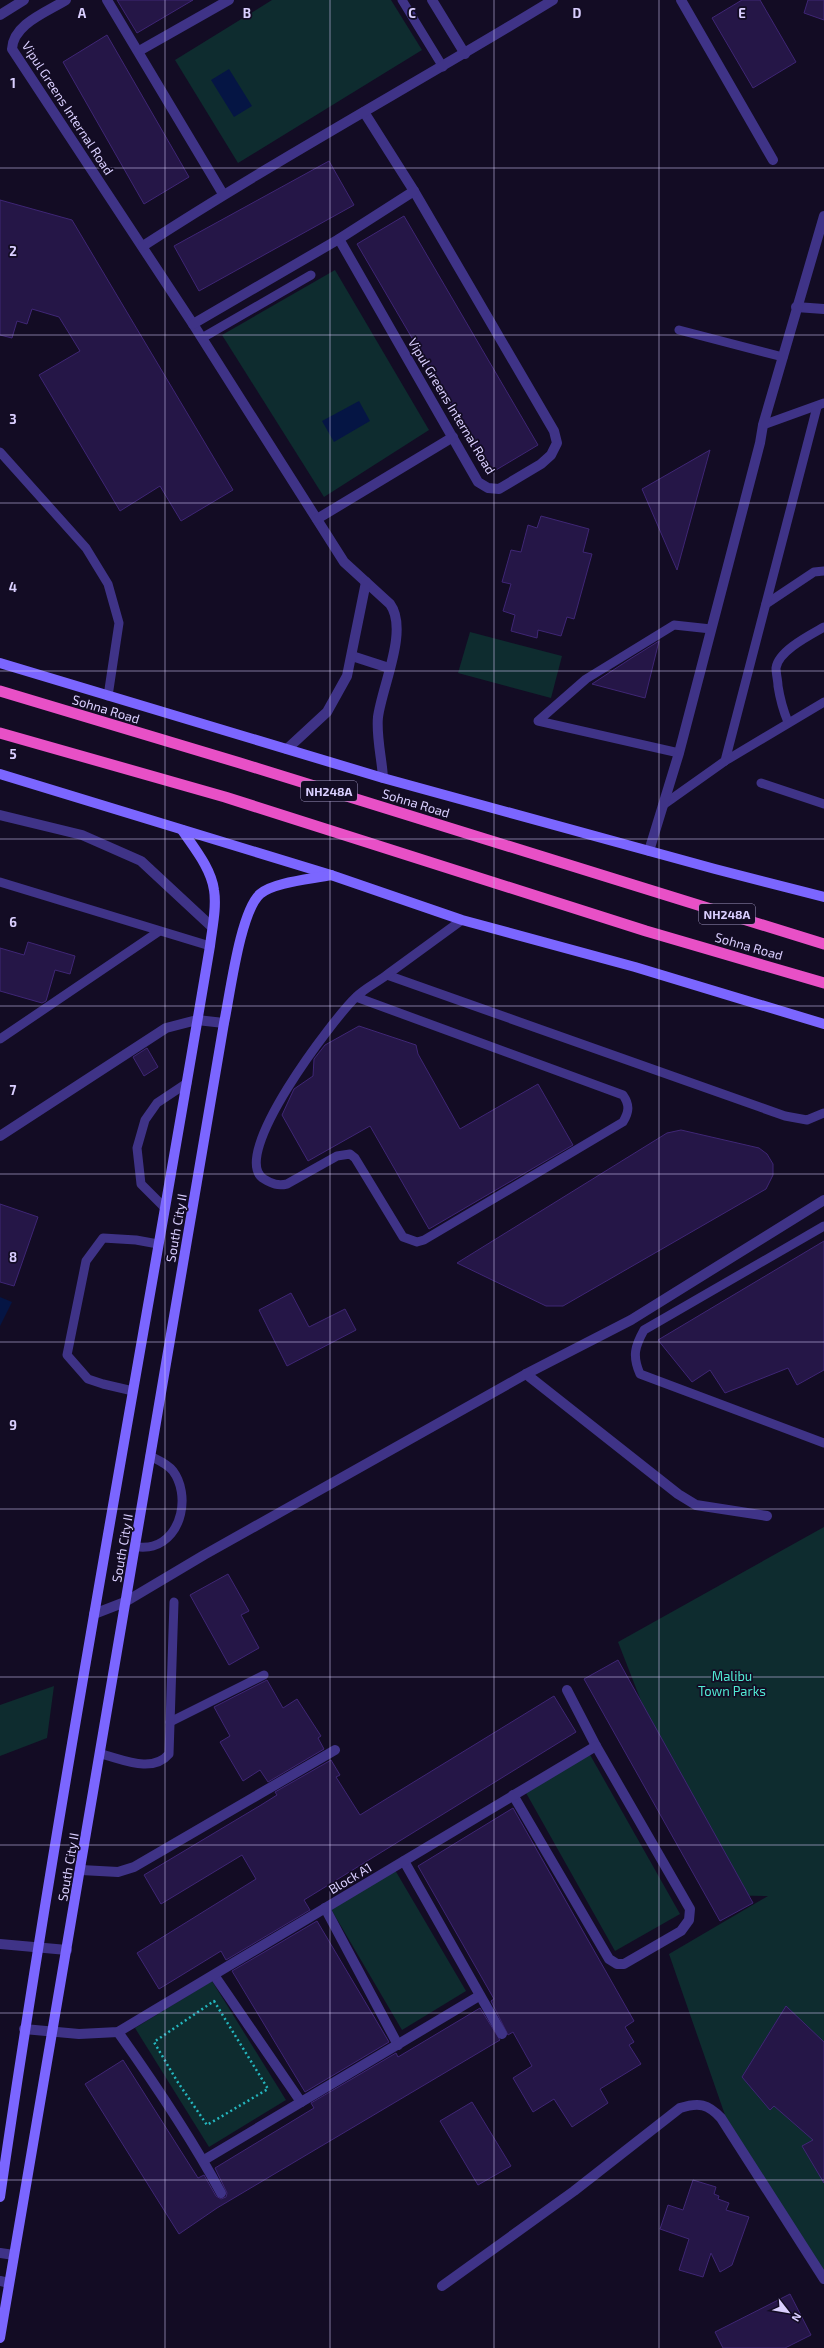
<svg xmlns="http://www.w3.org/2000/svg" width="824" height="2348" font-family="'Exo 2',sans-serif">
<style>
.green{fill:#0e2c2f}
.water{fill:#051544}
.building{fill:#251647;stroke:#3f2675}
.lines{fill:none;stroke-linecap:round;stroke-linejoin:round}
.path{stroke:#24b7bf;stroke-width:2.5;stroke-dasharray:2 3;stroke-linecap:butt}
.service{stroke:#3f3387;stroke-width:9}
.minor{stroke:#3f3387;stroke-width:10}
.tertiary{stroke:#3f3387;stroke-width:10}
.secondary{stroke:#7b66ff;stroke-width:10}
.trunk{stroke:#e850c6;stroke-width:11}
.grid{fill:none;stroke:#dacfff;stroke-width:1;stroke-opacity:0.55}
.labels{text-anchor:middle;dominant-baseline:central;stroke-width:3.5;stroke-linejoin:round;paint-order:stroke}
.shield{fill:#130c24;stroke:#9e94bd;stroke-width:1}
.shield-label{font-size:12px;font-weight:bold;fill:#dacfff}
.street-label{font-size:13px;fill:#dacfff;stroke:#130c24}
.park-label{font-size:13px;fill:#51ead4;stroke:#130c24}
.grid-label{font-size:13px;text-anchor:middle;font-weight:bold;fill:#dacfff;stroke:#130c24;stroke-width:3.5;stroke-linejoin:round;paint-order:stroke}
</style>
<rect width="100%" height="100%" fill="#130c24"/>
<g class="green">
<polygon points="272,0 391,0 422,50 238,163 175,60"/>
<polygon points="335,270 429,430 324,497 222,335"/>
<polygon points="470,632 562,656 551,698 458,673"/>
<polygon points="824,1527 824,2280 726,2118 669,1954 768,1896 717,1895 618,1642"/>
<polygon points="54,1686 47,1738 0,1756 0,1705"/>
<polygon points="589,1753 680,1914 615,1951 525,1791"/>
<polygon points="395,1870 466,1991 402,2030 331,1909"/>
<polygon points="212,1981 286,2100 209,2147 135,2028"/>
</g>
<g class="water">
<polygon points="229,69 252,106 234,117 211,80"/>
<polygon points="359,401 370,421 334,442 322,421"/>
<polygon points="0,1297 12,1302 0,1326"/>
</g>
<g class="building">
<polygon points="117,0 193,0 137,33"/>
<polygon points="742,0 760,0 796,62 753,88 712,18"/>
<polygon points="808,0 824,0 824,20 804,13"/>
<polygon points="107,35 189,177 144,204 63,62"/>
<polygon points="329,161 354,205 199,291 174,246"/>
<polygon points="0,200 72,220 233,490 181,521 160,486 120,511 39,375 80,351 59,317 32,309 27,324 17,321 12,338 0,335"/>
<polygon points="404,216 538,445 491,473 357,244"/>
<polygon points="710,450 677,570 642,489"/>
<polygon points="541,516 589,529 583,552 592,554 574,619 567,617 561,636 538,630 537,638 511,631 515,615 503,611 511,584 502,582 511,550 521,552 528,525 537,528"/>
<polygon points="659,641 645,698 592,684 630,659"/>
<polygon points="28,942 75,956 70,974 55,970 46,1001 42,1003 0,991 0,948 24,955"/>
<polygon points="359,1026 416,1045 418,1054 460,1129 538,1084 573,1145 429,1229 370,1126 308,1161 282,1115 294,1089 313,1076 314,1059 325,1045"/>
<polygon points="147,1048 158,1067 144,1076 133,1057"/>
<polygon points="681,1130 759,1148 767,1154 773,1164 773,1175 766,1189 563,1306 546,1306 457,1263 667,1133"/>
<polygon points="0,1204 38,1217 14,1286 0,1282"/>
<polygon points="824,1241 824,1370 797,1385 788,1368 725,1393 710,1370 692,1382 658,1340"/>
<polygon points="291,1293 309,1327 345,1309 356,1330 287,1366 259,1310"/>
<polygon points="228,1574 249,1611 241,1615 259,1648 229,1665 190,1595"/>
<polygon points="618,1660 753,1903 720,1921 584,1679"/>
<polygon points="267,1680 283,1708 297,1699 321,1736 318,1738 324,1749 268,1782 260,1770 243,1781 220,1742 230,1736 214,1707"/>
<polygon points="554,1696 576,1732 304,1900 310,1910 226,1960 221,1951 159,1989 137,1953 256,1879 242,1855 161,1904 144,1875 261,1805 277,1795 275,1792 331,1760 340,1775 336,1777 360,1815"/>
<polygon points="513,1808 634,2021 625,2027 634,2042 629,2045 641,2064 600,2089 608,2103 572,2127 554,2099 533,2112 513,2078 532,2066 513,2032 508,2035 491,2001 494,1999 418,1866"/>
<polygon points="317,1921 389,2042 305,2092 232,1971"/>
<polygon points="786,2006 824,2042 824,2183 802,2146 813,2140 774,2106 770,2110 742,2077"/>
<polygon points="480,2008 500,2040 217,2208 179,2234 85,2084 123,2060 198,2178 204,2175 216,2196 221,2199 226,2197 227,2193 215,2168 314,2108 311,2103 396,2053 398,2057"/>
<polygon points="472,2102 511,2166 478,2185 440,2121"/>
<polygon points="693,2180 716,2187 714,2194 719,2196 718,2199 729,2203 726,2210 749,2217 732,2265 720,2272 711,2253 703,2277 679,2270 689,2239 660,2229 668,2205 683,2210"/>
<polygon points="790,2294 811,2335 785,2348 723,2348 715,2332"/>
</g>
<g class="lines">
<polygon class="path" points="214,2001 268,2089 207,2125 177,2081 154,2042"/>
<g class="service">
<polyline points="402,0 443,67"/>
<polyline points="679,330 783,357"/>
<polyline points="202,338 311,275"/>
<polyline points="763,425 824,403"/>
<polyline points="0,452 86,548 108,584 119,623 108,696"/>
<polyline points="766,604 814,572 824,571"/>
<path d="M788,722C783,710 780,699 778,686C778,681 776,674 776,668C778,651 810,635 824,627"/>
<polyline points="679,753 538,721 586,679 674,625 711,629"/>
<polyline points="725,761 817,407"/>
<polyline points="761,783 824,804"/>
<polyline points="663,805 725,761 824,702"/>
<polyline points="0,882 210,946"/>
<polyline points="387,975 785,1116 807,1120 824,1113"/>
<path d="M356,997L623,1095C630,1105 629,1112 623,1122L424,1240L417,1242L403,1237L355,1158L350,1154L337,1156L287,1184C278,1186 272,1184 264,1179C227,1157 334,1018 356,997C365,988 378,982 388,974C413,956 437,938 462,920"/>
<polyline points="0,1039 158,932"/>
<polyline points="165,1208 141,1184 137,1148 145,1120 157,1103 187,1083"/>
<path d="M824,1226L644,1330C635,1346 632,1356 640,1374L824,1443"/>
<polyline points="133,1391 103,1384 88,1379 67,1355 86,1261 103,1238 136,1240 158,1244"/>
<path d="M135,1547C141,1547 147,1548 153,1546C183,1537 190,1494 173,1471C168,1464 158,1460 150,1456"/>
<polyline points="170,1722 264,1675"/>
<path d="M101,1754C122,1759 152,1774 169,1754L174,1602"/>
</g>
<g class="minor">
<path d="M66,0C47,12 13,24 12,49L193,324L344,562L390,604C409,630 382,686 378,717C376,736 382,759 383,778"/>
<polyline points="107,0 223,194"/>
<polyline points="432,0 465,54"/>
<polyline points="681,0 773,160"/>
<polyline points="0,15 24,0"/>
<polyline points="139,51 229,0"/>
<polyline points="339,239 478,482 488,488 499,489 541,464 551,455 557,443 554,431 414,191 364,112"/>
<path d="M143,246C277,159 417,83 553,0"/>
<polyline points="796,307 824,309"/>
<polyline points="193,324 339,239 414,191"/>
<polyline points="317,519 453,437"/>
<polyline points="352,656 389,668"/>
<polyline points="287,749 327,712 347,676 366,582"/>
<polyline points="0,815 82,835 141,861 212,927"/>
<polyline points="649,851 679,753 760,443 763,425 824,216"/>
<polyline points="0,1136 166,1028 197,1020 224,1023"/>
<polyline points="526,1374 678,1494 696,1505 767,1516"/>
<polyline points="94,1614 125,1602 204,1555 526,1374 631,1320 824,1200"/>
<polyline points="513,1795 609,1959 617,1964 624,1964 681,1931 689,1920 690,1909 596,1746 567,1690"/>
<polyline points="404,1861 502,2034"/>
<polyline points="81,1870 118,1872 134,1867 335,1750"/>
<polyline points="325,1908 398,2045"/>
<polyline points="0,1944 67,1950"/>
<polyline points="214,1975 301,2102"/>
<polyline points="24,2029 79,2034 118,2032 596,1746"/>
<path d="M118,2032C155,2084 191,2137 221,2193"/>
<polyline points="204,2160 479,1996"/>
<path d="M442,2286L574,2191L680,2108C699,2102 708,2104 721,2118L824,2279"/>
</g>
<g class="tertiary">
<polyline points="0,2253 14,2255"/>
<polyline points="0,2281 9,2283"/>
</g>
<g class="secondary">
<polyline points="0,663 383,778 715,869 824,897"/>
<polyline points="0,774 331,875 462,920 635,967 824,1024"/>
<path d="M0,2197C61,1778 140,1363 210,946C212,928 217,908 214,890C211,868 194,848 182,830"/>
<path d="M0,2338L224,1023C230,995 240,912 260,894C273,882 313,879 331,875"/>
</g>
<g class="trunk">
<polyline points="0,691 240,763 824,944"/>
<polyline points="0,733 225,797 646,931 824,983"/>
</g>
</g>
<path class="grid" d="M165,0V2348M330,0V2348M494,0V2348M659,0V2348M0,168H824M0,335H824M0,503H824M0,671H824M0,839H824M0,1006H824M0,1174H824M0,1342H824M0,1509H824M0,1677H824M0,1845H824M0,2013H824M0,2180H824"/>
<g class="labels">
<g class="shield">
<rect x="301" y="781" width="56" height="20" rx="3"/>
<rect x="699" y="904" width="56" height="20" rx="3"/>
</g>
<g class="shield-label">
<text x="329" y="791">NH248A</text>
<text x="727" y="914">NH248A</text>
</g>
<g class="street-label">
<text transform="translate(68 108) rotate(57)">Vipul Greens Internal Road</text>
<text transform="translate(452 406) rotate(59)">Vipul Greens Internal Road</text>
<text transform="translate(106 709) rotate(17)">Sohna Road</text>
<text transform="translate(416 803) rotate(17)">Sohna Road</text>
<text transform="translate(749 946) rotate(16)">Sohna Road</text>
<text transform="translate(176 1228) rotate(-80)">South City II</text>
<text transform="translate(122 1548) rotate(-80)">South City II</text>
<text transform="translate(68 1867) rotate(-80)">South City II</text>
<text transform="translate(350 1878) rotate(-31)">Block A1</text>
</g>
<g class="park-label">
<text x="732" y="1676">Malibu<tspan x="732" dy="15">Town Parks</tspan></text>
</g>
</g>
<g class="grid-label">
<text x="82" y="18">A</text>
<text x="247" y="18">B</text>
<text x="412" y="18">C</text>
<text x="577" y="18">D</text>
<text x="742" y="18">E</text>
<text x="13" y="88">1</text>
<text x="13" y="256">2</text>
<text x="13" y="424">3</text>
<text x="13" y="592">4</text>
<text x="13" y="759">5</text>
<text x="13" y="927">6</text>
<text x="13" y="1095">7</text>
<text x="13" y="1262">8</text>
<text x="13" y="1430">9</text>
</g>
<g transform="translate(788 2312) rotate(121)" stroke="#130c24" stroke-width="3" paint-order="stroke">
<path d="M0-3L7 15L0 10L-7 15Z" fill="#dacfff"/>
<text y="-6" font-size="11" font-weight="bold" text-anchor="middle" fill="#dacfff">N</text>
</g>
</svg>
